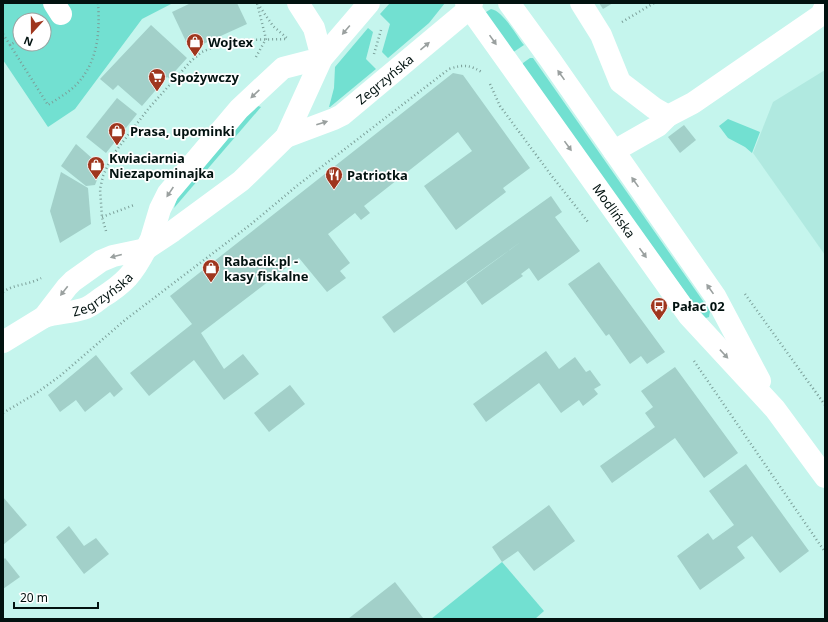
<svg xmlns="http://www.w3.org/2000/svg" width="828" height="622" font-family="'Noto Sans',sans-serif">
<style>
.built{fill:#b0e9e0}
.green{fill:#72e0d1;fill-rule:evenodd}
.building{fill:#a2d0c9}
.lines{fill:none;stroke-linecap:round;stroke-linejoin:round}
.path{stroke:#7b9f99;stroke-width:2.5;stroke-dasharray:1 3;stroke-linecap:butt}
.minor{stroke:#fff;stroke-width:22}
.major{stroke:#fff;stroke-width:22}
.oneway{fill:#9aa09f}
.labels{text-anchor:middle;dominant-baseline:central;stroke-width:3.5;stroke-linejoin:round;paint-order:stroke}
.poi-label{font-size:13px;font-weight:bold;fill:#021210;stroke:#fff;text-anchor:start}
.street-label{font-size:13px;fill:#021210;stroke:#fff}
</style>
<rect width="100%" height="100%" fill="#c5f5ed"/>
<polygon class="built" points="825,70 825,255 753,153 773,102"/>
<g class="green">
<path d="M3,3H173L142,19L75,109L48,127L3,60ZM20,20H44V44H20Z"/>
<polygon points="390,3 445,3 429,23 388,58 382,52 390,24 380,14"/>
<path d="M491,9C503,11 516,35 524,45L512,53L486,17V12Z"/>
<polygon points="368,28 373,32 366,59 376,69 330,107 329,107 334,88 335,67"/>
<polygon points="530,58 533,58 710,311 709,317 706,318 703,317 522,66 523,63"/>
<polygon points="258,106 261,107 174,208 177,198 254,107"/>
<polygon points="728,119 760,132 752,153 745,147 728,138 719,126"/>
<polygon points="502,562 544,611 535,619 431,619"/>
</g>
<g class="building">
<polygon points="191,3 237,3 247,24 190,50 172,12"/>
<polygon points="599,3 613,3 603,9"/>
<polygon points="151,25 187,58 169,78 167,77 142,106 118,85 113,90 100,79"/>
<polygon points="453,73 463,75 530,168 503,188 506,192 456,230 424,186 472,151 458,132 364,206 370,213 361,220 355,213 328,234 350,263 340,271 346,278 327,292 299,258 201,333 224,369 243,354 259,374 224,400 194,360 149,396 130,373 192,324 170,296"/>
<polygon points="117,98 137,114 106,153 86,137"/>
<polygon points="684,125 696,140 680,153 668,137"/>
<polygon points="76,144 102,167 95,185 86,186 61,166"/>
<polygon points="61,172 88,188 91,224 60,243 50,211"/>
<polygon points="551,196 562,212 555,217 580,251 538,281 529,268 521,274 523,276 482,305 466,282 522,241 394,333 382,317"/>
<polygon points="599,262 665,352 647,364 641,356 630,364 609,334 606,336 568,284"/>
<polygon points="546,351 559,369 575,357 586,372 590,370 601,385 594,389 598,394 583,406 579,400 561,413 539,383 486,422 473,404"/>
<polygon points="96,355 123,389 114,397 110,392 85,412 76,400 60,412 48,395"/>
<polygon points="675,367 738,453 704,478 675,438 612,483 600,466 655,427 645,413 653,407 641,391"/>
<polygon points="290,385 305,404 269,432 254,413"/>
<polygon points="746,464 809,551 780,573 752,536 737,547 745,558 700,590 677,556 708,533 713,540 734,525 709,491"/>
<polygon points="3,497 27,525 3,545"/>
<polygon points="549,505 575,541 534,571 518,551 502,562 492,547"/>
<polygon points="69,526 84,546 96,538 109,554 84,574 56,537"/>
<polygon points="5,558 20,577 3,589 3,560"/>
<polygon points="395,582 423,618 422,619 348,619"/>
</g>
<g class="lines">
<g class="path">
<polyline points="260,7 273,26 288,39"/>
<polyline points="622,22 654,3"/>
<polyline points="3,34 10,45 20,39"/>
<path d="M10,45L48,105C57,99 68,93 76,85C98,62 100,33 98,3"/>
<polyline points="374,54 381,30"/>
<polyline points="256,57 266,39 257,3"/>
<polyline points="490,84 500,106 551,175 588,222"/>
<polyline points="102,217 134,205"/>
<polyline points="106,231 102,217 100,189 103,176 112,156 149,108 191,61 202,52 216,46 230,41 243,40 287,39"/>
<path d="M3,292C14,284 29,285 41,278"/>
<polyline points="745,294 825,405"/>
<polyline points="694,361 825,552"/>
<path d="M3,413L35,394L60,376L125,320L250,225L298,185L449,69C464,64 471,65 483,73"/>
</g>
<g class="minor">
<polyline points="54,3 61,14"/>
<polyline points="581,3 601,35 620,82 654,108 668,116"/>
<polyline points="614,151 658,126 668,116 693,103 821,15 825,7"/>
<polyline points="146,249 151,239 160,209 168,193 239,109 283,68 322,58 314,28 298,3"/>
</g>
<g class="major">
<path id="s1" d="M466,3L689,316L775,409L825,477"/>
<polyline points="509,3 549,58 715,296 760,381"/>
<path id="s2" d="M286,137L334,119L342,115L470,8L472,3"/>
<path id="s3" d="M44,317C56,313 70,313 83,309C90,307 96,302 101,298C125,283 133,274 146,249"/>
<polyline points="3,342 44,317 67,287 73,281 101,261 113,256 146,249 173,231 241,181 286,137 322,58 369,3"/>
</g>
</g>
<defs><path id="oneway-solid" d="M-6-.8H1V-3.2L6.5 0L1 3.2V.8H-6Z"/></defs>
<g class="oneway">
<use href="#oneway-solid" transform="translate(346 30) rotate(130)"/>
<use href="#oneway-solid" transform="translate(493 40) rotate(55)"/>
<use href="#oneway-solid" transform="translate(425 46) rotate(-40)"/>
<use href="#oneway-solid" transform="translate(561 75) rotate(-125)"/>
<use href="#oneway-solid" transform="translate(255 94) rotate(137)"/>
<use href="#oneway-solid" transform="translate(322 123) rotate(-18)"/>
<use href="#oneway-solid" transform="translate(568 146) rotate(54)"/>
<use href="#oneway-solid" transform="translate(635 182) rotate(-125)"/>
<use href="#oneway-solid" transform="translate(170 192) rotate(124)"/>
<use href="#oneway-solid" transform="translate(643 253) rotate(54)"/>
<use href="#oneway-solid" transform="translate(116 256) rotate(165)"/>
<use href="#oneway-solid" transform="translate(710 289) rotate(-125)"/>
<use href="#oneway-solid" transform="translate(64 291) rotate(128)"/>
<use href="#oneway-solid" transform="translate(724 354) rotate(47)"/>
</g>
<defs>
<symbol id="shop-pin" viewBox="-11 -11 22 30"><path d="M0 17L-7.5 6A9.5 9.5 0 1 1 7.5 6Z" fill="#9f361e" stroke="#fff"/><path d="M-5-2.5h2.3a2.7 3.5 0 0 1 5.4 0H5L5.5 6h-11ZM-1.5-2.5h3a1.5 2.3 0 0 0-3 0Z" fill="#fff"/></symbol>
<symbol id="supermarket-pin" viewBox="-11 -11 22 30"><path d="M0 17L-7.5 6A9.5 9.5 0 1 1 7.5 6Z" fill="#9f361e" stroke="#fff"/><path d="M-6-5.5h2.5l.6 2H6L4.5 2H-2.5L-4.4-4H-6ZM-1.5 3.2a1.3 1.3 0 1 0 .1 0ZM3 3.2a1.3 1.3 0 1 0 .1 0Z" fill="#fff"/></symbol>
<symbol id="restaurant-pin" viewBox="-11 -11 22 30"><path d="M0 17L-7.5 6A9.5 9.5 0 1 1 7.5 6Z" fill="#9f361e" stroke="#fff"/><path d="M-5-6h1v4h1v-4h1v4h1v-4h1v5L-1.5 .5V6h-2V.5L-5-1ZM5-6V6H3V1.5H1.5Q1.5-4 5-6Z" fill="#fff"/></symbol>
<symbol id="bus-pin" viewBox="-11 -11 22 30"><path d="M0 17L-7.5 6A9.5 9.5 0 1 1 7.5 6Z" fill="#9f361e" stroke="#fff"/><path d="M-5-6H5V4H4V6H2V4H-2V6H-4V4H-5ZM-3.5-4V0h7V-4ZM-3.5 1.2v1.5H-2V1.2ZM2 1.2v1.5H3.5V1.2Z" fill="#fff"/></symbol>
</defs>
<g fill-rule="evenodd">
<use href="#shop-pin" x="185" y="32" width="20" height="27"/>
<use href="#supermarket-pin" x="147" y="67" width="20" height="27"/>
<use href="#shop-pin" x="107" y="121" width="20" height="27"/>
<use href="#shop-pin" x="86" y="155" width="20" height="27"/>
<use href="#restaurant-pin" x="324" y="165" width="20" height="27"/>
<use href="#shop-pin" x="201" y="258" width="20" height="27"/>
<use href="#bus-pin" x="649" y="296" width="20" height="27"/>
</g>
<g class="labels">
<g class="poi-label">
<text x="208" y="42">Wojtex</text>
<text x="170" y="77">Spożywczy</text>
<text x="130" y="131">Prasa, upominki</text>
<text x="109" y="158">Kwiaciarnia<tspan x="109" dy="15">Niezapominajka</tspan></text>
<text x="347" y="175">Patriotka</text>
<text x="224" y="261">Rabacik.pl -<tspan x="224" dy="15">kasy fiskalne</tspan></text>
<text x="672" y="306">Pałac 02</text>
</g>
<g class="street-label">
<text stroke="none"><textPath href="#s2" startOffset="116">Zegrzyńska</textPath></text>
<text stroke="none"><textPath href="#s1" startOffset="255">Modlińska</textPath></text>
<text stroke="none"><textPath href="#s3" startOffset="64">Zegrzyńska</textPath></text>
</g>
</g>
<rect width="828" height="622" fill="none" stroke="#021210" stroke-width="8"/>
<g transform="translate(32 32) rotate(201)"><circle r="19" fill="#ffffff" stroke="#9aa09f"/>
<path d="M0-3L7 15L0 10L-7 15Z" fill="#9f361e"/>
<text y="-6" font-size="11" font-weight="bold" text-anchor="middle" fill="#021210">N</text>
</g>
<path d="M14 602v6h84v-6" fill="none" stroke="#021210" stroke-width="2"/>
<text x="20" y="602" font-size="12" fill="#021210" stroke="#ffffff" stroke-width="3" paint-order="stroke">20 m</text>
</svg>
